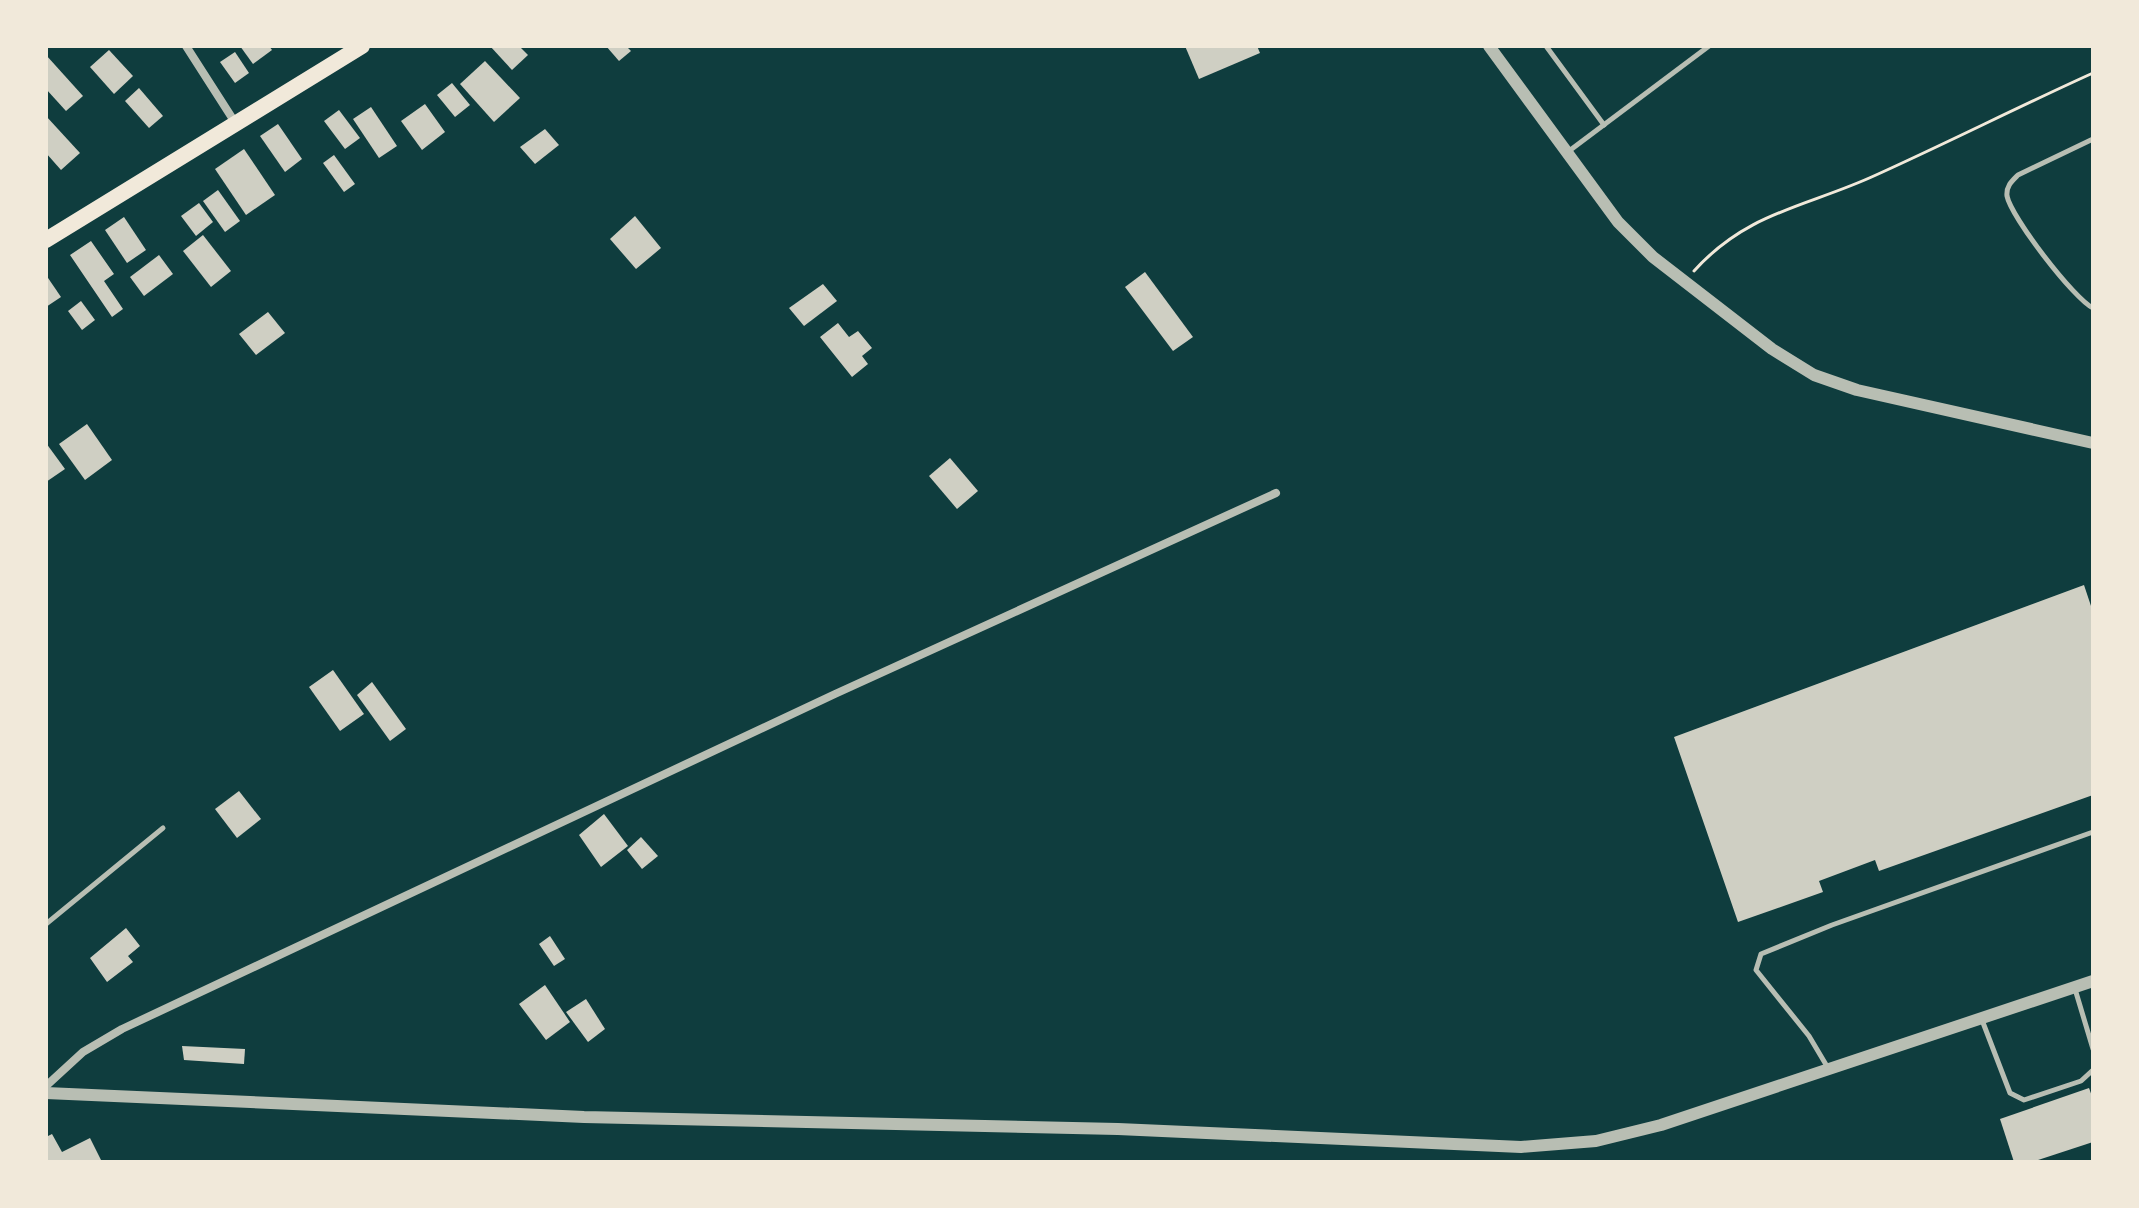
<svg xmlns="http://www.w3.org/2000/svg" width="2139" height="1208" font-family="'Source Sans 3',sans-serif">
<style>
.building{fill:#cfcfc3}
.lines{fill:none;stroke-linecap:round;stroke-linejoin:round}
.path{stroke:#f1e9da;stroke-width:3}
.service{stroke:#b8beb3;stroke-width:5}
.minor{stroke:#b8beb3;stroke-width:8}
.tertiary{stroke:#b8beb3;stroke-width:12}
.primary{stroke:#f1e9da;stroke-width:16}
</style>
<rect width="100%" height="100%" fill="#0f3d3e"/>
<g class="building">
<polygon points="240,46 269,46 272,50 253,64"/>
<polygon points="490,46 519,46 528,55 512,70"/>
<polygon points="606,46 626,46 631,51 619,61"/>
<polygon points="1185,46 1257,46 1260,53 1199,79"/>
<polygon points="109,50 133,76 114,94 90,67"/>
<polygon points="235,52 249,73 235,83 220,62"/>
<polygon points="46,55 83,96 66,111 46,89"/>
<polygon points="485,61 520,98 494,122 460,84"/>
<polygon points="452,83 470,105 455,117 437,95"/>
<polygon points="139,88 163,116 149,128 125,101"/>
<polygon points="425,104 445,132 422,150 401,121"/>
<polygon points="371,107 397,146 379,158 353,119"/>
<polygon points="339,110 360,138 345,149 324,121"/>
<polygon points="46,116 80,153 61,170 46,153"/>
<polygon points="278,124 302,159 285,172 260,136"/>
<polygon points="545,129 559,145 535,164 520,147"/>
<polygon points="244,149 275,195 246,215 215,169"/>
<polygon points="334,155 355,184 344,192 323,163"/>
<polygon points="218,190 240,221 225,232 203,201"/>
<polygon points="199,203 213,222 196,236 181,216"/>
<polygon points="635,216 661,248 636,269 610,239"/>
<polygon points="124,217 146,250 127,263 105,230"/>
<polygon points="203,235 231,271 211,287 183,251"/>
<polygon points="91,241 114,274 104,281 123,309 112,317 70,255"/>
<polygon points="159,255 173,274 144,296 130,277"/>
<polygon points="1145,272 1193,337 1173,351 1125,287"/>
<polygon points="46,275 61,297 46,307"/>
<polygon points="823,284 837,301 804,326 789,308"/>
<polygon points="81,301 95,320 82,330 68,311"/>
<polygon points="268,312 285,333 256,355 239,334"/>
<polygon points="838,323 849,337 858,331 872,348 862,356 868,364 852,377 820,337"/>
<polygon points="87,424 112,460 85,480 59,444"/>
<polygon points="46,443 65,469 46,482"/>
<polygon points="950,458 978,491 957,509 929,476"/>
<polygon points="2084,585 2093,612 2093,795 1879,871 1875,860 1819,881 1823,892 1738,922 1674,737"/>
<polygon points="333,670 364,714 340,731 309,687"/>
<polygon points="372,682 406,729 390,741 357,695"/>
<polygon points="239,791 261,819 237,838 215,809"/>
<polygon points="604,814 628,846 601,867 579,835"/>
<polygon points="641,837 658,856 642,869 627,850"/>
<polygon points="126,928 140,946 128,956 133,962 107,982 90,958"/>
<polygon points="550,936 565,959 554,966 539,944"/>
<polygon points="545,985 570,1022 546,1040 519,1004"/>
<polygon points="586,999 605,1029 588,1042 566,1012"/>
<polygon points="182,1046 245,1049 244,1064 184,1060"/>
<polygon points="2089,1088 2093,1099 2093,1142 2032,1162 2014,1162 2000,1119"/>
<polygon points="52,1134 62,1152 90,1138 102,1162 46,1162 46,1137"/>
</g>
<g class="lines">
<path class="path" d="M1694,271C1748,211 1807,207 1876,175C1949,142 2020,106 2093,73"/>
<g class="service">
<polyline points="1546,46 1604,125"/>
<path d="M2093,139L2018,175C2012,181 2006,186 2007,196C2011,217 2074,299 2093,308"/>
<polyline points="1569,151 1709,46"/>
<polyline points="46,924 163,828"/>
<polyline points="2075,989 2093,1049"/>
<polyline points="1982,1020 2010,1093 2024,1100 2081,1081 2093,1070"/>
<polyline points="1828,1068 1809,1036 1756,970 1761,954 1832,925 2093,832"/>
</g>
<g class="minor">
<polyline points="186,46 236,124"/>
<polyline points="46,1086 83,1052 122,1029 835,694 1276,493"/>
</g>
<g class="tertiary">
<polyline points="1489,46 1618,222 1653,257 1772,349 1814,375 1857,390 2093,443"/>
<polyline points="46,1093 584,1117 1118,1129 1521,1147 1596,1141 1661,1125 2093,981"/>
</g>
<polyline class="primary" points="46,240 362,46"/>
</g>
<rect width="2139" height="1208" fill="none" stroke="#f1e9da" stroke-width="96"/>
</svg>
